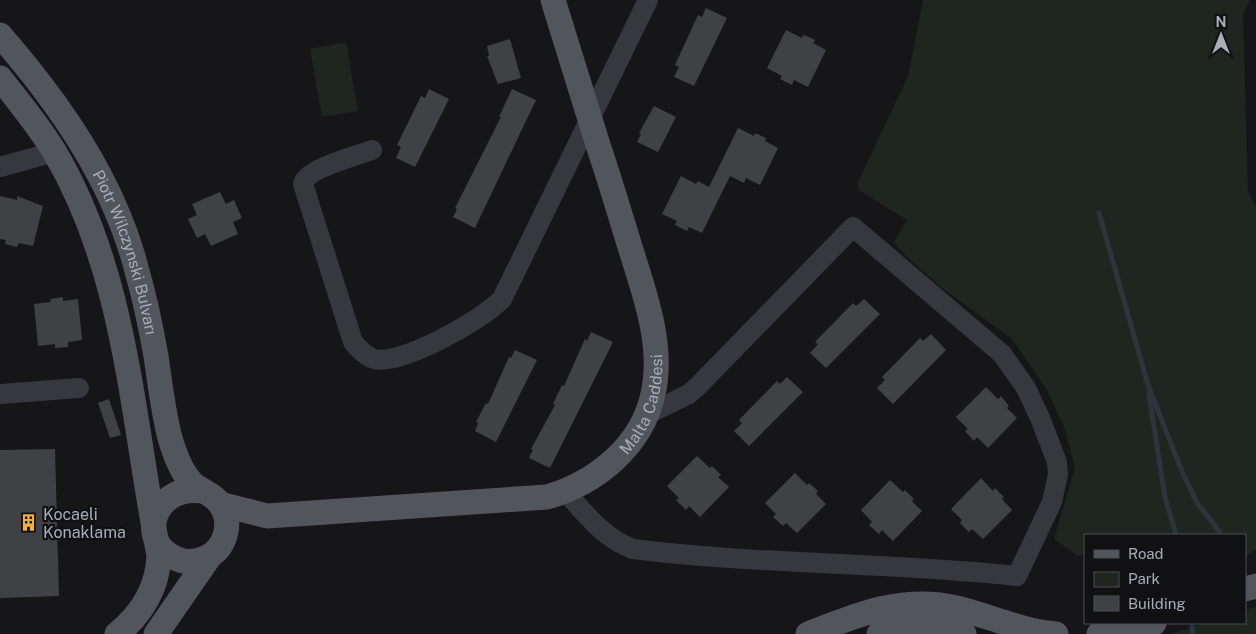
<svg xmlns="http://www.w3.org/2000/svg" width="1256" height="634" font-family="'Public Sans',sans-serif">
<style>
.green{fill:#1e261f}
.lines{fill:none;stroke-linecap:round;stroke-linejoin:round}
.stream{stroke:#2c353c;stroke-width:5}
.building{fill:#404145}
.minor{stroke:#37383d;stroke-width:20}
.major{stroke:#53555c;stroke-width:25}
.labels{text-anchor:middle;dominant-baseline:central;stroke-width:4.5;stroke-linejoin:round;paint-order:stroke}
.street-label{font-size:16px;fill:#a8adb8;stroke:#111113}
.poi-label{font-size:16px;fill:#a8adb8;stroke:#111113;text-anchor:start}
</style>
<rect width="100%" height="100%" fill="#161618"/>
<g class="green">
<polygon points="923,0 1250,0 1243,14 1248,191 1256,208 1256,549 1245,558 1245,535 1085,535 1085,554 1078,556 1054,539 1075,468 1065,430 1047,390 1012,339 942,288 905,255 894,242 907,220 859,190 858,182 908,76"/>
<polygon points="346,42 358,111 322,117 310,49"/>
<polygon points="1256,607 1256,634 1171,634 1205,623 1245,623 1245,610"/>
</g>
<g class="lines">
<g class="stream">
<polyline points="1099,213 1148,385 1181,469 1197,503 1220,532"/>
<polyline points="1149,395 1165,497 1176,535"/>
<polyline points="1192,627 1193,634"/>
</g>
</g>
<g class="building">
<polygon points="706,8 727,18 694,86 674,77 679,67 675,65 698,15 702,17"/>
<polygon points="786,30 802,38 803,35 809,37 815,40 813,43 826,50 808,87 794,80 792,85 780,79 782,76 767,68"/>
<polygon points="510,39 521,78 498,84 487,56 489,56 487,46"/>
<polygon points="429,89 449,99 415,167 396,158 401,147 397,145 421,96 425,98"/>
<polygon points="512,89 536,100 475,228 453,217 457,209 455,208 501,117 499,117"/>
<polygon points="654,106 676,117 658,152 637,142 641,134 639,133"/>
<polygon points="738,128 754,136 755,133 766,138 765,141 778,148 760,185 746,178 744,183 730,176 702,233 689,227 687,231 675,225 677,221 662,214 681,176 696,184 698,181 709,187"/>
<polygon points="220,192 226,204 234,200 242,218 233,222 238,234 211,246 205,234 197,238 188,219 197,215 192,204"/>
<polygon points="0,196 17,200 17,196 43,206 33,246 19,243 17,247 5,244 6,240 0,239"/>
<polygon points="63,297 63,301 78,299 82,340 68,342 68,347 55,348 55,344 38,346 34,304 51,302 50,299"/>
<polygon points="864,299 880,314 826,368 810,353 818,344 815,342 853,303 856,306"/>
<polygon points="591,332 613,342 550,468 529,458 533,450 531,449 555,405 553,404 562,385 564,386 585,339 587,341"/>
<polygon points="931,334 946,350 893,404 877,388 885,380 882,377 920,338 923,341"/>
<polygon points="515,350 537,360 496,442 475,431 478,423 476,422 486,403 488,404 509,357 511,358"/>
<polygon points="787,377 803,392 749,446 734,431 742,423 739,420 777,381 780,384"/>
<polygon points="986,387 998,399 1001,396 1009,406 1007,408 1017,418 988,448 977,437 974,441 965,431 968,429 956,417"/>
<polygon points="109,399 121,435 110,438 98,403"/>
<polygon points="55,449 59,596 0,598 0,450"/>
<polygon points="697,456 710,468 712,466 721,475 718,477 729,487 700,517 689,506 686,510 676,500 679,498 667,486"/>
<polygon points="795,473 807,485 809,483 818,491 816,494 826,504 797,533 786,523 783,526 773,517 776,514 765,503"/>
<polygon points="981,478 993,491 995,488 1004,497 1002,499 1012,510 983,539 972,529 969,532 960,523 962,520 951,509"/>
<polygon points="890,480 903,492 905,490 914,499 912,501 922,511 893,541 882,530 879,534 869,525 872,522 861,510"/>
</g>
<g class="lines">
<g class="minor">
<path d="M372,150C357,156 307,168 303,184L353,342C359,349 365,356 374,359C402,366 483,319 502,299L648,0"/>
<polyline points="0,167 54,152"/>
<polyline points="0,394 79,388"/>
<path d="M565,491C585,514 605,539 633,549C760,565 890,562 1017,576L1052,502L1058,474L1057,462L1040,418L1026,388L1002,354L853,227L698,386L689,394L648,414"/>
</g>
<g class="major">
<path id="s1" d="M0,35C60,104 114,181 137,271C145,299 151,328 156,356C160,383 163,411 170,438C174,452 181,471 191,482C200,491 214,494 221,505C233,524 225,550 205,558C195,562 184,563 175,558C135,540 155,484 202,491"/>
<path d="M0,78C19,102 38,125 54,151C127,274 132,419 159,555C158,587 142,614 117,634"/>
<path id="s2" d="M220,504L267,516L547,497C596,483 642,446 653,394C664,346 645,295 631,250C620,215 610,180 598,145C583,97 568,48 553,0"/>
<polyline points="1245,589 1256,586"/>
<polyline points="156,634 210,556"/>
<path d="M808,634C856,615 904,595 956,608C990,616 1021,631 1056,634"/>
<path d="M879,634C907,626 936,625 964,634"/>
<polyline points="1099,634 1126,623"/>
<polyline points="1133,634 1154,623"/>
</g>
</g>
<defs>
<symbol id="building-bare" viewBox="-9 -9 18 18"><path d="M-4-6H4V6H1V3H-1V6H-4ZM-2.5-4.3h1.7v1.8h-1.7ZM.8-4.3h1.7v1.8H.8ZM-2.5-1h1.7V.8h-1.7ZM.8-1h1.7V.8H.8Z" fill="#f2b134" stroke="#111113" stroke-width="2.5" paint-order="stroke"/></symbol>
</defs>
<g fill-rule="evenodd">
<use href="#building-bare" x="16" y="510" width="25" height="25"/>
</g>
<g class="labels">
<g class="street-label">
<text stroke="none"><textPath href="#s1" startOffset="254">Piotr Wilczynski Bulvarı</textPath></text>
<text stroke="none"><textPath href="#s2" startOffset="471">Malta Caddesi</textPath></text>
</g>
<g class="poi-label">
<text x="43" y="514">Kocaeli<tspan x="43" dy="18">Konaklama</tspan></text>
</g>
</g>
<rect x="1084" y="534" width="162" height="90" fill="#111113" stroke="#4d4f55"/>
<rect x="1094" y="550" width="25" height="8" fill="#53555c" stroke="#4d4f55"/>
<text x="1128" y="559" font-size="15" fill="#a8adb8">Road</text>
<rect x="1094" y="572" width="25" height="15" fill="#1e261f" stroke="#4d4f55"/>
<text x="1128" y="584" font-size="15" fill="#a8adb8">Park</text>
<rect x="1094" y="596" width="25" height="15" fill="#404145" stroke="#4d4f55"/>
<text x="1128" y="609" font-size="15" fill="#a8adb8">Building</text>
<g transform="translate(1221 35)" stroke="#111113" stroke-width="4" paint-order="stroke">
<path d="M0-4L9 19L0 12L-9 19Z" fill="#a8adb8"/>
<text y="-8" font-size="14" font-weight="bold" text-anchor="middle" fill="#a8adb8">N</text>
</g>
</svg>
